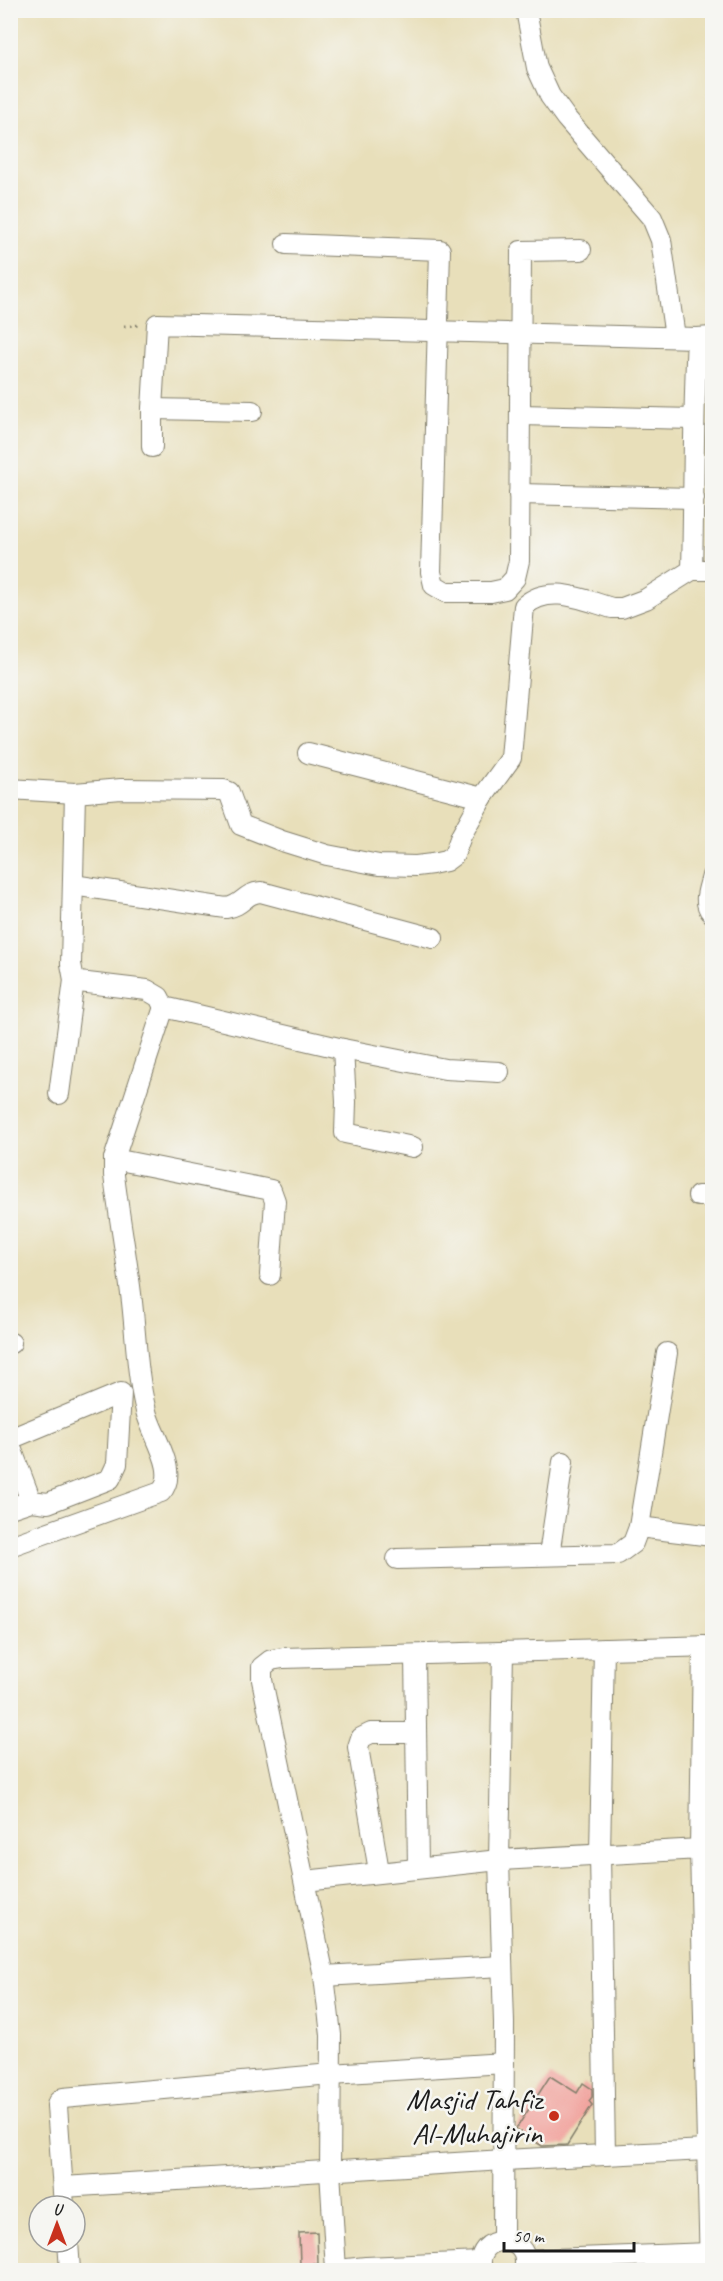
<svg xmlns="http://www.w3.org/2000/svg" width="723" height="2281" font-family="Caveat,sans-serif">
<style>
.building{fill:#f1a39d}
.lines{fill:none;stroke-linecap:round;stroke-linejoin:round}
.minor-casing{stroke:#827e6b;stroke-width:22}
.path{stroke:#827e6b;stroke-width:3;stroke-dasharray:1.5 4.5;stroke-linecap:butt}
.minor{stroke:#fff;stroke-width:20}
.poi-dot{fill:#c8321e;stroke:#f6f6f2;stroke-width:2}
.labels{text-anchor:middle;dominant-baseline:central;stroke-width:5;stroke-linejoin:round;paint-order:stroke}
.poi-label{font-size:30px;fill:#1c1c1c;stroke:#f6f6f2;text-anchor:end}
</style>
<rect width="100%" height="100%" fill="#f6f6f2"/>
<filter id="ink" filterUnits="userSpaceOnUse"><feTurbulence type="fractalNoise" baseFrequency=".0167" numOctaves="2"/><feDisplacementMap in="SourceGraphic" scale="12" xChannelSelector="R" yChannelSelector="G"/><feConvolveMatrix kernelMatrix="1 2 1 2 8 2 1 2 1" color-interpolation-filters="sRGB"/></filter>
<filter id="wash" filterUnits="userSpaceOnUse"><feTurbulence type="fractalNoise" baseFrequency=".008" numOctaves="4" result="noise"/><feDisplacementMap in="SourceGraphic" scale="24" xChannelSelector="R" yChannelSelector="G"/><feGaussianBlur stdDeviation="1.35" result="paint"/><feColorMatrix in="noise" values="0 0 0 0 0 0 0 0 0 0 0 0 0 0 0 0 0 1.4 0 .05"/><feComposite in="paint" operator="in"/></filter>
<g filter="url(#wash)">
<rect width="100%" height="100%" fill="#e8dfba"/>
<g id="blocks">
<g class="building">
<polygon points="550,2076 577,2093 583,2083 592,2089 592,2097 589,2101 592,2105 567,2145 542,2146 516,2129"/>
<polygon points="317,2232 318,2264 300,2265 299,2233"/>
</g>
</g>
</g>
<g filter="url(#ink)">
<use href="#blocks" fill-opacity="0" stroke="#827e6b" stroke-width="1.5"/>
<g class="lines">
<defs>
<g id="minor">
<polyline points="526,10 537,68 550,96 566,118 652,218 661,240 675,337"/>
<polyline points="286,244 440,250 431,572 434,585 446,592 491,592 505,589 515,578 519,561 521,251 581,250"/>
<polyline points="152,409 252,411"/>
<polyline points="520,415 693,419"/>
<polyline points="152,447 152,409 157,324 697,338 712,337"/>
<polyline points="519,494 694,498"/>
<path d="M692,570C694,493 693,415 697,338"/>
<polyline points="308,753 482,798"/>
<polyline points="10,789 75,793"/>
<path d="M712,876C709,889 702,902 712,913"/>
<path d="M73,885L226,908C243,906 244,893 261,892L433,938"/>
<polyline points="164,1007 343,1049 346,1102 345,1133 413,1147"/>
<polyline points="343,1049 445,1069 499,1072"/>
<polyline points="59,1094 74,980"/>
<polyline points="114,1159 271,1190 275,1201 270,1275"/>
<polyline points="698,1196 712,1196"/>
<polyline points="10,1343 11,1343"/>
<polyline points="10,1439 121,1393 117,1464 110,1479 48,1503 31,1501 10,1508"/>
<polyline points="10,1445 31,1501"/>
<polyline points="639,1527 667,1353"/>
<path d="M10,1546L161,1492C180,1472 151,1434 146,1411C137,1376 136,1338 132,1302C127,1259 119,1217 114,1175V1159L164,1007L159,997L147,990L79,982L74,980L71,964L75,793L121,789L224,790L229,792L241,825L282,841L327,855L379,865L416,866L432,864L446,861L454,855L461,836L482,798L511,758L524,606C550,583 583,600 612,608H622L646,599L692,570H712"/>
<polyline points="549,1555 563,1462"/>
<polyline points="397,1559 618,1554 633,1543 639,1527 712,1536"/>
<polyline points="604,1649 600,1854 605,2155"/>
<polyline points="503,1652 499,1860 504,2023 503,2240"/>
<polyline points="415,1655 418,1868"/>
<polyline points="700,1849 703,1646"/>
<polyline points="379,1871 358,1747 361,1738 371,1733 416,1733"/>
<polyline points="305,1881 499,1860 700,1849 710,2270"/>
<polyline points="324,1976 502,1966"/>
<polyline points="63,2187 504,2160 706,2150"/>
<polyline points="64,2206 57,2106 58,2102 63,2098 331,2074 504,2063"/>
<polyline points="68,2242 70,2270"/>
<polyline points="525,2260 709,2253"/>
<polyline points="336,2270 330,2171 331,2035 324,1976 262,1680 262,1667 271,1660 283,1658 712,1646"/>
<polyline points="338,2270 366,2267 480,2262"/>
<path d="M482,2270C472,2232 534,2231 524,2270"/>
</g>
</defs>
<use href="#minor" class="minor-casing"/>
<polyline class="path" points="124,326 140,325"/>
<use href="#minor" class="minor"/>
</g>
</g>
<circle class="poi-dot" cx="554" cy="2116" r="6"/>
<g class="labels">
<g class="poi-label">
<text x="542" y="2099">Masjid Tahfiz<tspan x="542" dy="34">Al-Muhajirin</tspan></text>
</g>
</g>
<rect width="723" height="2281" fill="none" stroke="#f6f6f2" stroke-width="36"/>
<g transform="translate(57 2224)"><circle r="28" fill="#f6f6f2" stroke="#9f9f9c" stroke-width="1.5"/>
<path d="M0-4.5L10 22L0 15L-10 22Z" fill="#c8321e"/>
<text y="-9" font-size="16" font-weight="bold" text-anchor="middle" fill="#1c1c1c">U</text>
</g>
<path d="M504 2242v9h130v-9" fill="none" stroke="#1c1c1c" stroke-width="3"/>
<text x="513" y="2242" font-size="18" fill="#1c1c1c" stroke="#f6f6f2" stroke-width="4.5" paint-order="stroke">50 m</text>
</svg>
